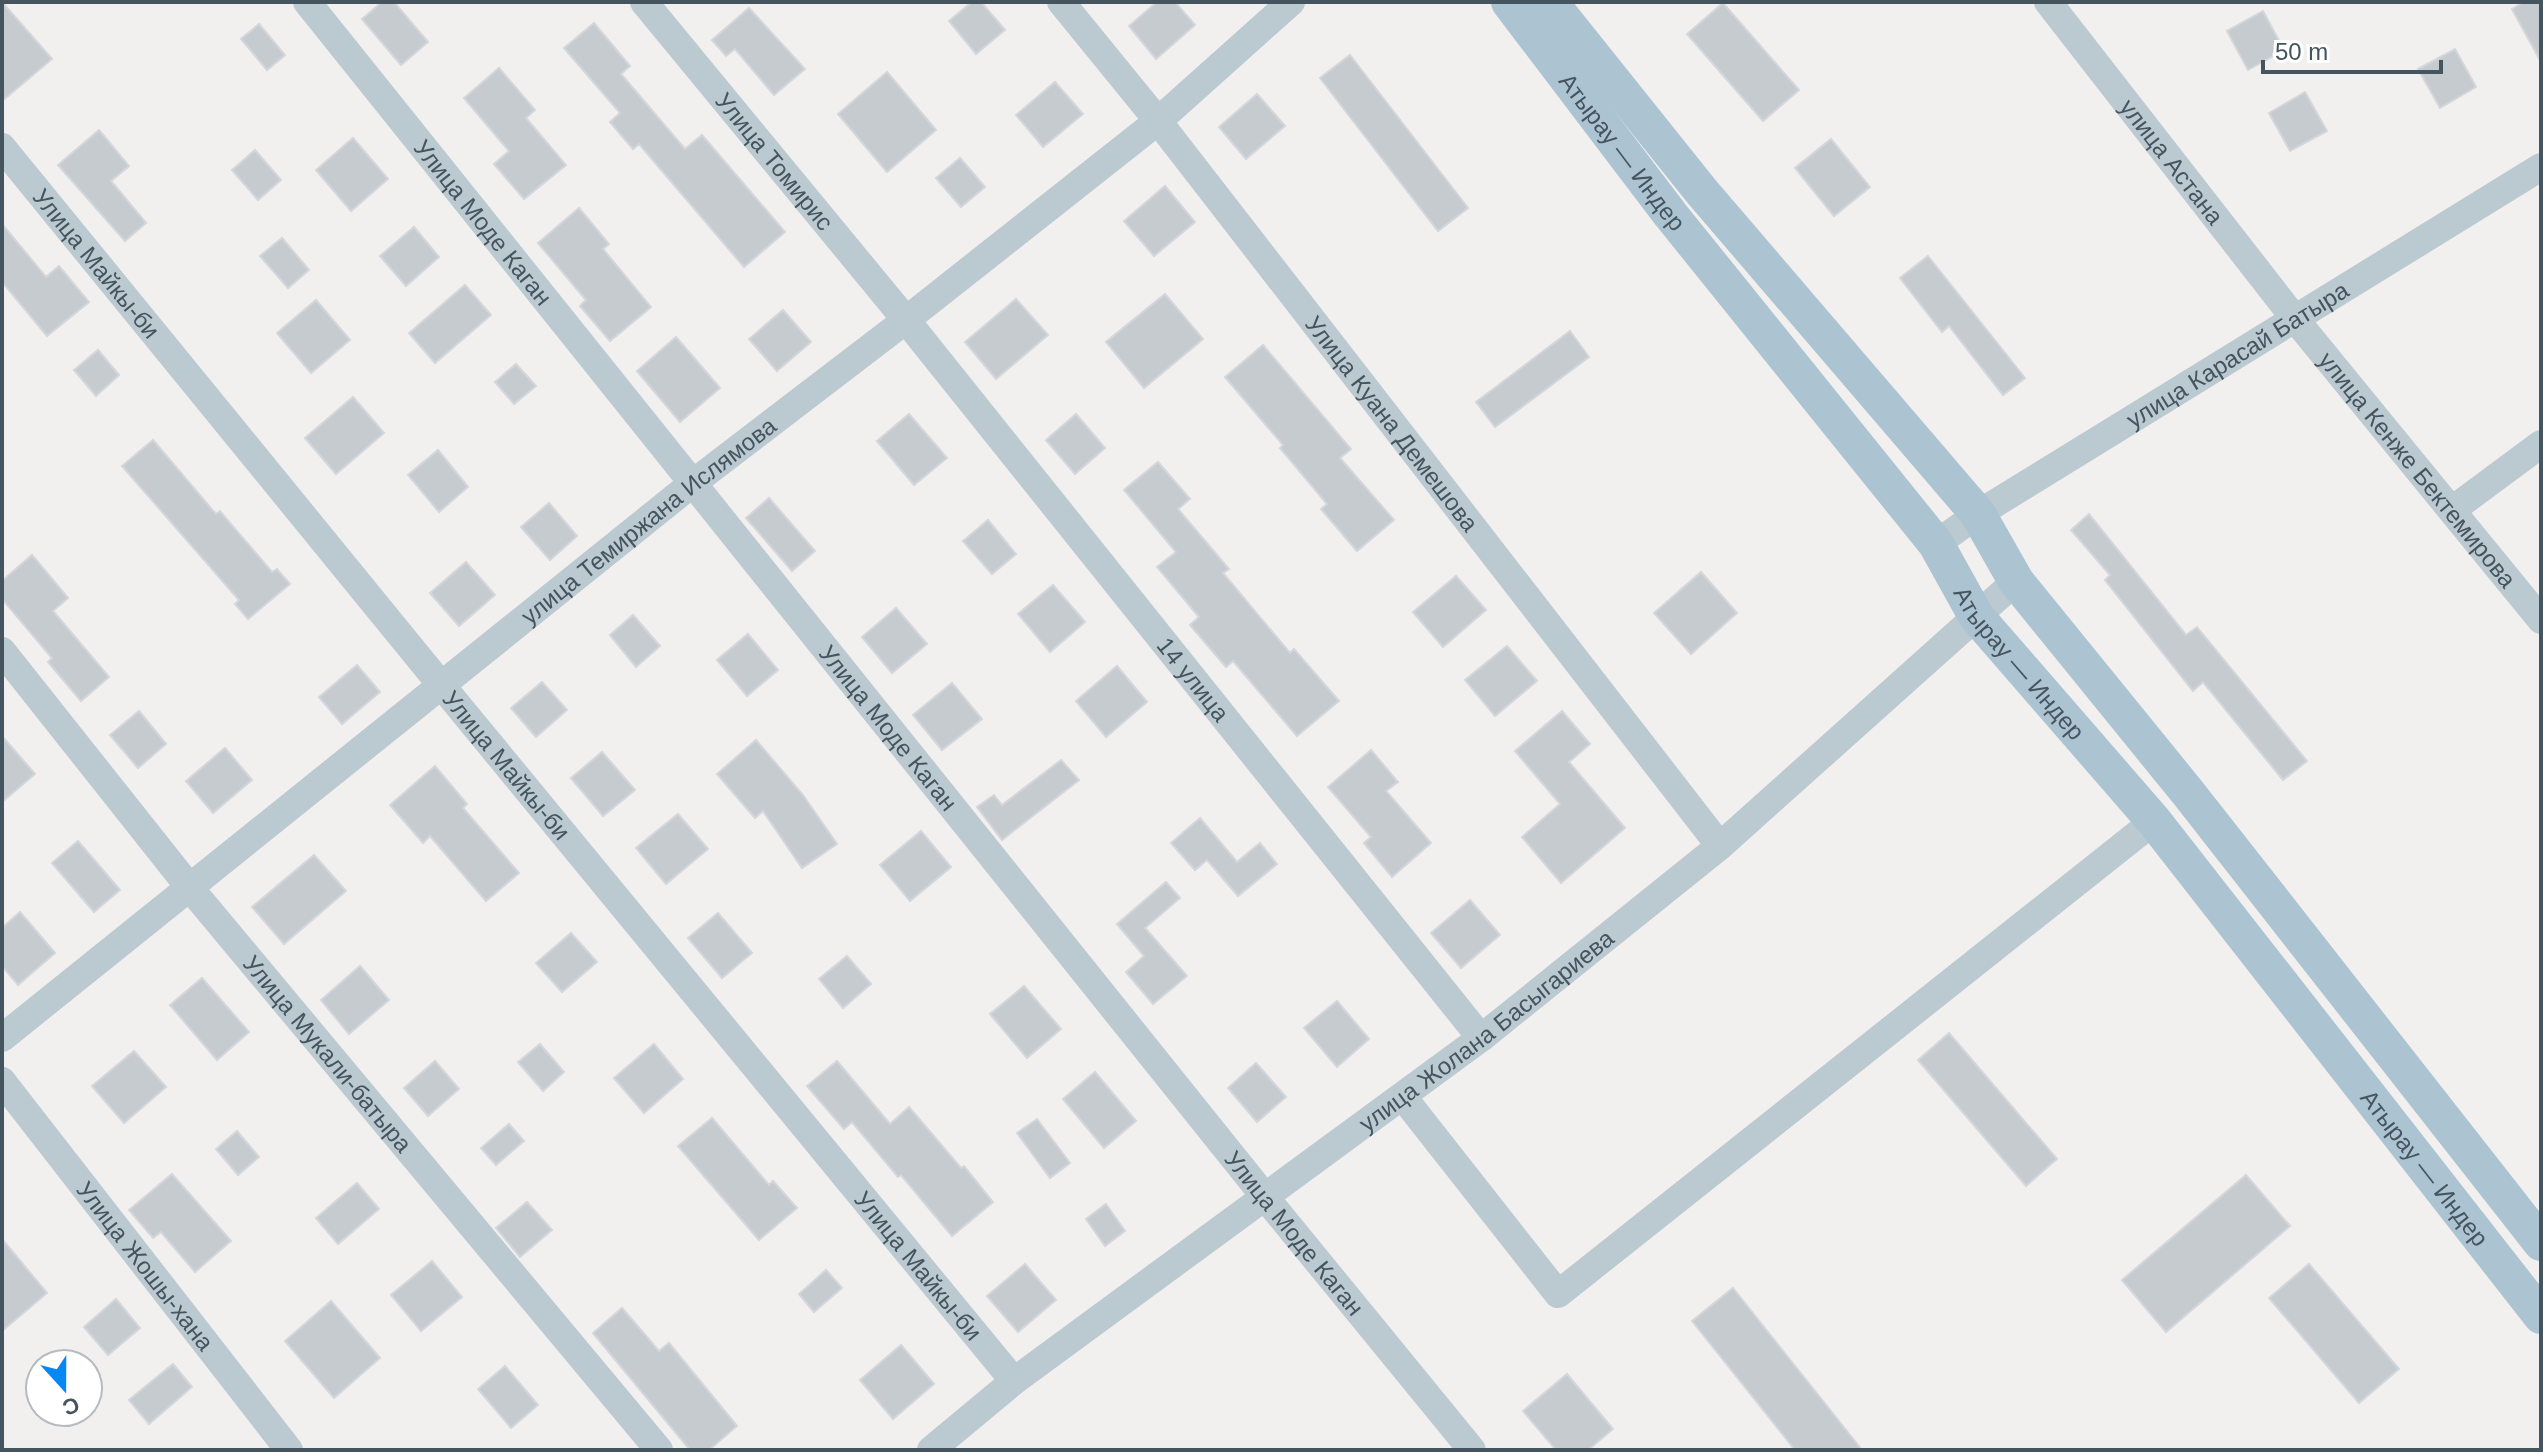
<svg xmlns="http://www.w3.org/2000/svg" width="2543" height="1452" font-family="Arial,sans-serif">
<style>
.building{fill:#c6cbd0;stroke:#d3d6db;stroke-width:2}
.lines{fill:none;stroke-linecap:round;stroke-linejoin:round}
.minor{stroke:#bbc9d0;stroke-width:28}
.major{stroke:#acc3d1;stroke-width:36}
.labels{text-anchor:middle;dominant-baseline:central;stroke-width:6;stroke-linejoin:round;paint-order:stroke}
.street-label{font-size:24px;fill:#45555f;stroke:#fff}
</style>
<rect width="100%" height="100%" fill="#f2efef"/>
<g class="building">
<polygon points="2,2 52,59 2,101"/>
<polygon points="382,2 394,2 428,42 401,65 362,19"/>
<polygon points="972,2 981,2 1005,30 976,54 949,21"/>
<polygon points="1157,2 1175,2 1195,25 1156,59 1129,26"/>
<polygon points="2524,2 2541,2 2541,62 2512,9"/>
<polygon points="1723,3 1799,90 1763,121 1687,34"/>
<polygon points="749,8 805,69 774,95 735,49 726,56 712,40"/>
<polygon points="2263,11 2284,50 2248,70 2227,31"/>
<polygon points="594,23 630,66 621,74 685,149 702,135 785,232 744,267 639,144 633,149 610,122 620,113 564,48"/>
<polygon points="259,24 285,55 267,70 241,39"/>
<polygon points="2455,49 2476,87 2440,108 2418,69"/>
<polygon points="1350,55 1468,208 1438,231 1320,78"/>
<polygon points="499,68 535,110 526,118 566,165 524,199 494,164 509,151 464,98"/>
<polygon points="887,72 936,130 887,172 838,114"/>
<polygon points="1055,82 1083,114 1043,147 1016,115"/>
<polygon points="2305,92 2327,131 2290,151 2269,113"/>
<polygon points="1257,94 1285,126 1246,159 1219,127"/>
<polygon points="99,130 129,166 111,181 146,223 125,241 58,165"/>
<polygon points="353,138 388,179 351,211 316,170"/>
<polygon points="1831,139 1870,187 1834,216 1795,168"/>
<polygon points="255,150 281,180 258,200 232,170"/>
<polygon points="960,158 985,187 961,207 936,178"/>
<polygon points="1165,186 1195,222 1154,256 1124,221"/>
<polygon points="579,208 609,244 603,249 651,307 610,341 580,306 586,300 538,243"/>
<polygon points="2,224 46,277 59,266 89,302 47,336 2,282"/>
<polygon points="414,227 439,257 406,286 380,256"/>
<polygon points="282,238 309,270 288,288 260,256"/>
<polygon points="1928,256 2025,378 2003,395 1949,326 1942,332 1900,278"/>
<polygon points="465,285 491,315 435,363 409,333"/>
<polygon points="1165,294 1203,339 1144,388 1106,342"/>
<polygon points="1016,299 1048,335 996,379 965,342"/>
<polygon points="316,300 350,340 311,373 277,333"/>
<polygon points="783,310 811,342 777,371 749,339"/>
<polygon points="1570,331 1589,357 1495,427 1476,402"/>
<polygon points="676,337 720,388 680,422 637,371"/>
<polygon points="1263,345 1351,449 1340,458 1394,520 1357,551 1321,509 1327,504 1280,448 1283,445 1225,377"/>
<polygon points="98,350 119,375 96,396 74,370"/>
<polygon points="516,364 536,386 514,404 495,382"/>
<polygon points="353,397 384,433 336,474 305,438"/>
<polygon points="909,414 947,458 914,485 877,441"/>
<polygon points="1076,414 1105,448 1075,474 1046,440"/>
<polygon points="153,440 216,514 220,511 272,572 277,569 290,584 248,619 235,604 239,600 122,466"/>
<polygon points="438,450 468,487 439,512 408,475"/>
<polygon points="1158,462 1190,499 1178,509 1229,569 1223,573 1290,653 1294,649 1339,701 1297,736 1233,661 1226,667 1190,625 1199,617 1157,567 1176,552 1124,490"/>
<polygon points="769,498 815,551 792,571 746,518"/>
<polygon points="549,503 577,536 550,560 521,527"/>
<polygon points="2089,514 2186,635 2197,627 2307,761 2283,780 2203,682 2193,691 2105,580 2110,575 2071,530"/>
<polygon points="988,520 1016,554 992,574 963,541"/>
<polygon points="32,555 68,598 53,611 109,677 81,701 48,662 52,658 2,599 2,581"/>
<polygon points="466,562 495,595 459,626 430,593"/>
<polygon points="1701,572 1737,613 1691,654 1654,613"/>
<polygon points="1456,576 1486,610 1443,647 1413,612"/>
<polygon points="1053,585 1085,622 1050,652 1018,614"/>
<polygon points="896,608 927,644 892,673 862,637"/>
<polygon points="633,615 660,646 636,667 610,635"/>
<polygon points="748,634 778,670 747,696 717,660"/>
<polygon points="1507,646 1537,681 1495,716 1465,680"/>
<polygon points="357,665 380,692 342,724 319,697"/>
<polygon points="1117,666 1147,702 1106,737 1076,701"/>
<polygon points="542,682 567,710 536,737 511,708"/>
<polygon points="952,683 982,719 942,750 913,715"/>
<polygon points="139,711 166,744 138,768 110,735"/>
<polygon points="1562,711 1590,744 1569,762 1625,828 1561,883 1522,837 1560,804 1515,751"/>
<polygon points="2,736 35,774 2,802"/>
<polygon points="756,740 803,795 837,844 802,868 763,811 755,818 717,774"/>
<polygon points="225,748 252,780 213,813 186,781"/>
<polygon points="1371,750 1398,782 1386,791 1431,843 1392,877 1364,843 1371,837 1328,787"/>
<polygon points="602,752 635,790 603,816 571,778"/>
<polygon points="1061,760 1079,780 1002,840 977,807 994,795 1002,805"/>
<polygon points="435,766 467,804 463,808 519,873 486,901 430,836 423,843 390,805"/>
<polygon points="678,814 708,849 666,884 636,848"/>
<polygon points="1200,818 1237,862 1260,843 1277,864 1238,896 1207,860 1195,870 1171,843"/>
<polygon points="921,831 951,867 910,901 880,865"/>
<polygon points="78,841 120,890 94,912 52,863"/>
<polygon points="314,855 346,891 284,944 252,907"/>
<polygon points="1166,882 1180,898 1145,928 1187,976 1153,1004 1126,972 1144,956 1117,924"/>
<polygon points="1470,900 1500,935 1461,968 1431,933"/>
<polygon points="20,912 55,953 18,985 2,966 2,928"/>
<polygon points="718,913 752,953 722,978 688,938"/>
<polygon points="571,933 597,962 562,992 536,963"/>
<polygon points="847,956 871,984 843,1008 819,979"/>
<polygon points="360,966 389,1000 349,1034 321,1000"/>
<polygon points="202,978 249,1032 217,1060 170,1005"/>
<polygon points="1024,986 1061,1029 1027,1058 990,1014"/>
<polygon points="1337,1001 1369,1039 1337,1067 1304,1028"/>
<polygon points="1949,1033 2057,1159 2026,1186 1918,1060"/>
<polygon points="540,1044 564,1072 543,1091 518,1062"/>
<polygon points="654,1044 683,1079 644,1113 614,1078"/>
<polygon points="134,1051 166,1087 124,1123 92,1086"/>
<polygon points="435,1061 459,1089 428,1116 404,1088"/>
<polygon points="837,1061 890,1124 909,1107 961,1168 964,1166 993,1202 952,1236 901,1175 898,1177 852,1122 844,1129 807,1086"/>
<polygon points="1256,1063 1286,1097 1257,1122 1228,1088"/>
<polygon points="1095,1072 1136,1121 1104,1148 1063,1099"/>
<polygon points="712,1118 769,1185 773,1181 797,1208 759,1240 678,1146"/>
<polygon points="1037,1119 1070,1163 1050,1178 1017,1133"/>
<polygon points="509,1124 524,1141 496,1165 481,1148"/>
<polygon points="237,1131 259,1157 238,1175 216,1149"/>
<polygon points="172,1174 231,1241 195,1272 161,1232 153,1238 129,1210"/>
<polygon points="2246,1175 2290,1226 2166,1332 2122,1280"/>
<polygon points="357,1183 379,1209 338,1244 316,1218"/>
<polygon points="527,1202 552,1230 520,1257 496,1228"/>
<polygon points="1106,1204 1125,1231 1105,1246 1086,1219"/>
<polygon points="2,1239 47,1293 2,1331"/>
<polygon points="432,1261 462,1297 421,1331 391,1295"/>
<polygon points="1025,1264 1056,1300 1018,1332 987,1296"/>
<polygon points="2309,1264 2399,1369 2359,1403 2269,1298"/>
<polygon points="826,1270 842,1288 814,1312 799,1294"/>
<polygon points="1733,1288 1862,1450 1795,1450 1692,1321"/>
<polygon points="116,1299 140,1328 108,1355 84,1327"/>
<polygon points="331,1301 380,1358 334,1398 285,1341"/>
<polygon points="622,1308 659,1351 669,1343 737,1426 709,1450 690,1450 593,1333"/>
<polygon points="901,1345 934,1384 893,1419 860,1380"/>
<polygon points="173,1364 192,1387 149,1424 129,1400"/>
<polygon points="505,1366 538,1405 511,1428 478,1389"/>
<polygon points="1567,1374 1613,1429 1588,1450 1556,1450 1523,1411"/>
</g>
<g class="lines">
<g class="minor">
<path id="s1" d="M307,2L1265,1197L1472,1450"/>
<path id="s2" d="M644,2L906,320L1481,1038"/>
<path id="s3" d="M1061,2L1158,121L1720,846"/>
<path id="s4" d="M2048,2L2295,319L2541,620"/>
<path id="s5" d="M2,147L442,686L1014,1381"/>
<polyline points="2452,510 2541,444"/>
<path id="s6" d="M1936,544L1978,514L2541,167"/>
<path id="s7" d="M2,651L190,888L659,1450"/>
<path id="s8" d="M2,1038L693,483L906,320L1158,121L1291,2"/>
<path id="s9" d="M2,1081L289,1450"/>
<polyline points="1403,1097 1558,1294 2154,821"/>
<path id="s10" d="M931,1450L1014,1381L1481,1038L1720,846L2016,581"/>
</g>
<g class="major">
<path id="s11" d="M1509,2L1670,214L1936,544L1976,616L2154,821L2541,1316"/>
<polyline points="1550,2 1702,192 1978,514 2016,581 2189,794 2541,1243"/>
</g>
</g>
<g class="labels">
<g class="street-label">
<text stroke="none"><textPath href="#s11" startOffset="188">Атырау — Индер</textPath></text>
<text stroke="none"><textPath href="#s2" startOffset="206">Улица Томирис</textPath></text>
<text stroke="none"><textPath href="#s4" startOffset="202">улица Астана</textPath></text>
<text stroke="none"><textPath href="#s1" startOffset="282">Улица Моде Каган</textPath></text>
<text stroke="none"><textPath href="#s5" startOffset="150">Улица Майкы-би</textPath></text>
<text stroke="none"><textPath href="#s6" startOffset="356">улица Карасай Батыра</textPath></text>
<text stroke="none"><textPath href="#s3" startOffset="536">Улица Куана Демешова</textPath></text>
<text stroke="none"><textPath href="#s4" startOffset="596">улица Кенже Бектемирова</textPath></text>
<text stroke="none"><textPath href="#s8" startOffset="828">улица Темиржана Ислямова</textPath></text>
<text stroke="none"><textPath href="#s11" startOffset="836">Атырау — Индер</textPath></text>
<text stroke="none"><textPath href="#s2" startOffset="872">14 улица</textPath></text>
<text stroke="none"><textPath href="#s1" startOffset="930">Улица Моде Каган</textPath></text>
<text stroke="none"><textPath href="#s5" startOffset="798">Улица Майкы-би</textPath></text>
<text stroke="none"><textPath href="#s10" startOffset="696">улица Жолана Басыгариева</textPath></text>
<text stroke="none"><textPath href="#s7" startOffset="518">Улица Мукали-батыра</textPath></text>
<text stroke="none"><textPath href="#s11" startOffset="1484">Атырау — Индер</textPath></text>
<text stroke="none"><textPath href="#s1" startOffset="1578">Улица Моде Каган</textPath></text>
<text stroke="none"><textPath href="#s9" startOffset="234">Улица Жошы-хана</textPath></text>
<text stroke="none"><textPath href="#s5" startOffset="1446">Улица Майкы-би</textPath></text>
</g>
</g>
<rect width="2543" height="1452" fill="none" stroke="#45555f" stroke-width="8"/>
<g transform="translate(64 1388) rotate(159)"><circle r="38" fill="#ffffff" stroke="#b5bbbf" stroke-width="2"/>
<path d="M0-6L14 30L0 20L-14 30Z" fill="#0787f4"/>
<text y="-12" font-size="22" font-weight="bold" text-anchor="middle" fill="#45555f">С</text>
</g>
<path d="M2263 60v12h178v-12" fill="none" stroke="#45555f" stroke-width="4"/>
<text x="2275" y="60" font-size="24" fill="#45555f" stroke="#ffffff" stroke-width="6" paint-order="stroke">50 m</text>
</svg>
